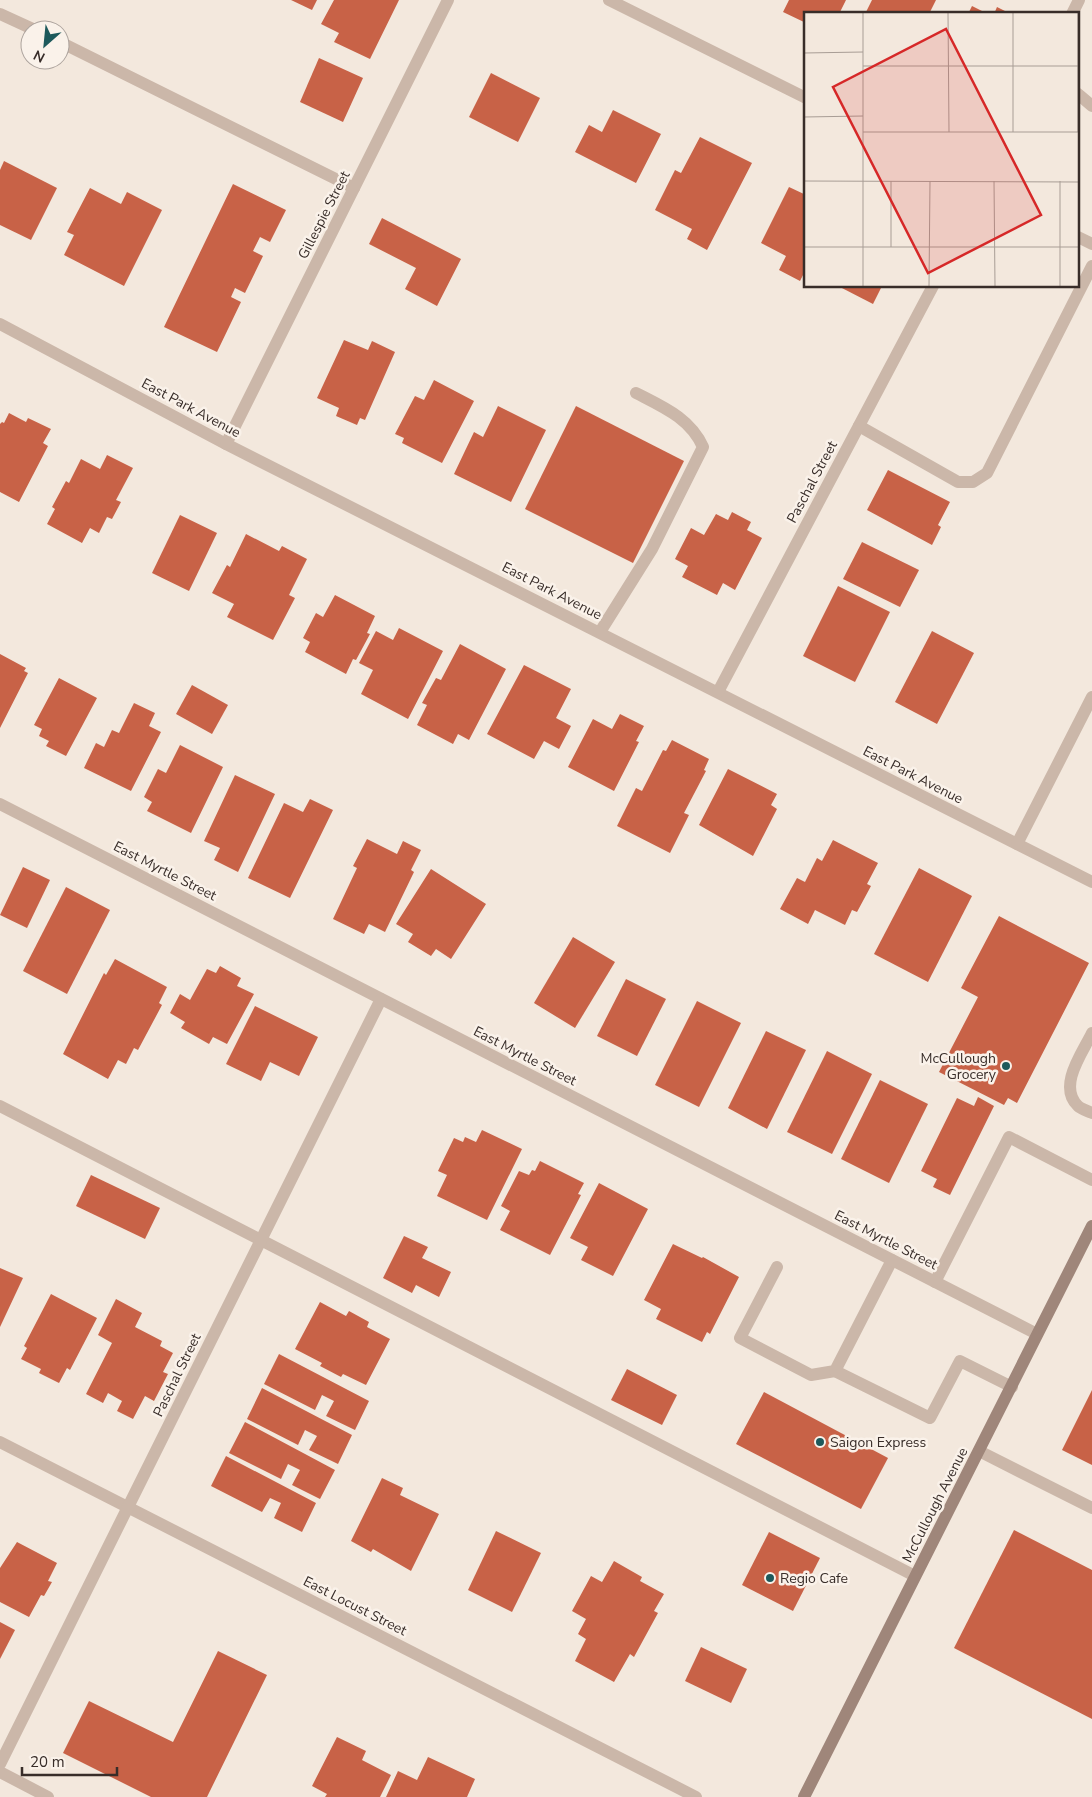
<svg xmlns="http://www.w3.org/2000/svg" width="1092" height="1797" font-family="'Nunito Sans',sans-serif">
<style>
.building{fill:#c86247}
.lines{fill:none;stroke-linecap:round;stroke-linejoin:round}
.lane{stroke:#cbb7a9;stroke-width:12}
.street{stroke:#cbb7a9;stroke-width:12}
.secondary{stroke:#9f867a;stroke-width:12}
.poi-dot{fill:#1d595b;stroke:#faf2ea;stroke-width:2}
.labels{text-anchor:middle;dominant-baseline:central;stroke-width:5;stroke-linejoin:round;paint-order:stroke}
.street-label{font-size:14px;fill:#382d29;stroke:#faf2ea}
.poi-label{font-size:14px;fill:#382d29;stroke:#faf2ea;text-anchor:start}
.inset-road{fill:none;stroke:#a89d95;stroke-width:1}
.view{fill:#d62828;fill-opacity:0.15;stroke:#d62828;stroke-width:2.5}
.inset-edge{fill:none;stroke:#382d29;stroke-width:2.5}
</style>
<rect width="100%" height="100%" fill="#f3e8dd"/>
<g class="building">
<polygon points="291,0 317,0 312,10"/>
<polygon points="334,0 399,0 370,59 334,42 339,33 321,24"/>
<polygon points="789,0 846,0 839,14 806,14 806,23 783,12"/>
<polygon points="872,0 936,0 929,14 865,14"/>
<polygon points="972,6 988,14 968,14"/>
<polygon points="997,7 1011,14 994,14"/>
<polygon points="319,58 363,78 343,122 300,102"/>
<polygon points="491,73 540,98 518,142 469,117"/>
<polygon points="613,110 661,134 636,183 575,152 589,125 602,132"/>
<polygon points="700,137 752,163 707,250 687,239 692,229 655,210 675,170 681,173"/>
<polygon points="4,161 57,188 31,240 0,225 0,170"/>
<polygon points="233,184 286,210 270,242 260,237 253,251 263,256 245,293 235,288 231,297 241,302 217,352 164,327"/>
<polygon points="789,187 806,195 806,269 800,281 779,270 786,256 761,243"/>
<polygon points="90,188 121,204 127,192 162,210 124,286 64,255 74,235 67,232"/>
<polygon points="382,218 461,259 437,306 405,289 416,268 369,244"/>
<polygon points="838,286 882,286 873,304"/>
<polygon points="344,340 368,350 372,341 395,352 365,420 360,418 357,425 336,416 339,408 317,398"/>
<polygon points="434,380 474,401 442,463 402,443 404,438 395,434 415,396 424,400"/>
<polygon points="498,406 546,430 511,502 454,474 474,432 483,437"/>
<polygon points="576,406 684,461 633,563 525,509"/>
<polygon points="9,413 26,422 28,418 51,429 43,443 48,446 19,502 0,492 0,424 2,422 4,423"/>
<polygon points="107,455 133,468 116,500 121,502 112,519 107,517 99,533 90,528 82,543 47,524 55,509 52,507 66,481 69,483 81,459 100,469"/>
<polygon points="888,470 950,502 938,525 941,527 932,545 867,510"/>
<polygon points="732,512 751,522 747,530 762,538 735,590 723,583 717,595 682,577 688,566 675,559 691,528 704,535 716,514 728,520"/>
<polygon points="180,515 217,533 189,591 152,573"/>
<polygon points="246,534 279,551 282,546 307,559 289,595 295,598 273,640 227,617 234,604 212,593 227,565 230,567"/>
<polygon points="862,542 919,570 900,607 843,579"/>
<polygon points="838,586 890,612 855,682 803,656"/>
<polygon points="335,595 375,616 367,633 370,634 356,660 353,659 346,674 305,652 310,642 303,638 316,613 323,617"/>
<polygon points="399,628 443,651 408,719 361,694 373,670 359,663 376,631 393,640"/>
<polygon points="932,631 974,653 937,724 895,702"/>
<polygon points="460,644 506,669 469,740 458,734 453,744 417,725 427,705 422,703 436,678 441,680"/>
<polygon points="0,654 26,668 24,671 28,673 0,728"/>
<polygon points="524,665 571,689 556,718 571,726 559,749 544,741 534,759 487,734"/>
<polygon points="59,678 97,698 66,756 46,746 49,741 39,736 42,729 34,725"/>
<polygon points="192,685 228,705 212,734 176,714"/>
<polygon points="134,703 155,713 149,726 161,732 131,791 84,768 96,743 104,747 112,730 119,733"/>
<polygon points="620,714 644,726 636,741 639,742 614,791 568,767 593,719 612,729"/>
<polygon points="672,740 709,759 704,770 706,771 684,813 689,815 670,853 617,826 636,788 642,791 663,750 666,751"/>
<polygon points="180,745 223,767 191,833 147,811 152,802 144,797 158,769 166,773"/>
<polygon points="728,769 777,794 771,805 777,809 753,856 699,825"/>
<polygon points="235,775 275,794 238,872 214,860 220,848 204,841"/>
<polygon points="310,799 333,810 290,898 248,878 284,803 303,812"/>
<polygon points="367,839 397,854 403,841 421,850 411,870 414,872 385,932 369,924 364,934 333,919 357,868 353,866"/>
<polygon points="833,840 878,863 867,884 871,886 857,912 852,910 845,925 815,910 808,924 780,909 797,878 805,882 817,858 822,861"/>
<polygon points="23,867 50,880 27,928 0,915"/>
<polygon points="919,868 972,896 928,982 874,954"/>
<polygon points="431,869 486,904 451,959 436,949 431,956 408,942 413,934 396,924"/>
<polygon points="66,887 110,910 67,994 23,971"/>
<polygon points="999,916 1089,963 1017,1103 1008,1098 1004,1105 939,1072 978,997 961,988"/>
<polygon points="573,937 615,962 575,1028 534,1003"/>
<polygon points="115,959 167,987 159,1003 162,1005 138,1050 134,1048 126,1064 118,1060 108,1079 63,1054 104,973 106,975"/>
<polygon points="220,966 241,978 237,986 254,994 227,1044 213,1037 209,1044 181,1028 185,1022 170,1013 180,994 190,1000 207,969 216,973"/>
<polygon points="626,979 666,999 637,1056 597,1036"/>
<polygon points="697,1001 741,1023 699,1107 655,1085"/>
<polygon points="255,1006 318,1037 299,1076 270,1062 261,1081 226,1064"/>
<polygon points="766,1031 806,1050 767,1129 728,1108"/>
<polygon points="827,1051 872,1074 832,1154 787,1132"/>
<polygon points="880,1080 928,1104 889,1183 841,1159"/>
<polygon points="978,1097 994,1106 950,1195 933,1187 937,1179 921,1171 957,1098 974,1106"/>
<polygon points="482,1130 522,1149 487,1220 437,1196 447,1175 438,1171 454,1138 463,1142 465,1137 476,1142"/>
<polygon points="540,1161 584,1183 578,1194 581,1195 550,1255 500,1230 510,1211 501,1206 519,1171 529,1175 532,1170 535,1171"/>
<polygon points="91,1175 160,1208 145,1239 76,1206"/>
<polygon points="599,1183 648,1209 613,1276 581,1260 588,1247 570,1238"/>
<polygon points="404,1236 428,1247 422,1258 451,1272 439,1297 416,1285 412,1293 383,1278"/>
<polygon points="673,1244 702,1258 703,1257 739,1277 710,1334 707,1332 702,1342 656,1319 661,1309 644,1300"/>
<polygon points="0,1268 23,1278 0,1327"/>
<polygon points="51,1294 97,1318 70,1370 67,1368 59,1383 39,1373 41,1369 21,1359 27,1348 24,1346"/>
<polygon points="116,1299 142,1313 135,1327 162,1341 160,1346 173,1353 163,1372 168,1374 154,1401 145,1396 133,1419 117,1411 122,1401 108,1393 103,1403 86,1394 112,1343 98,1335"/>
<polygon points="320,1302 346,1316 349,1311 369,1322 367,1327 390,1339 366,1385 343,1374 341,1377 320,1366 322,1363 295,1349"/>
<polygon points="279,1354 369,1401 355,1430 326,1416 334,1401 322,1395 315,1410 264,1384"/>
<polygon points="627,1369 677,1395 662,1425 611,1400"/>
<polygon points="262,1388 352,1435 338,1464 309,1450 317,1436 305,1430 298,1445 247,1419"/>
<polygon points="1092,1390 1092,1465 1062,1450"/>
<polygon points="764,1392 888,1458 861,1509 736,1444"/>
<polygon points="245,1422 335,1470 320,1499 292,1485 300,1470 288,1464 281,1479 229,1453"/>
<polygon points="226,1456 316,1503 302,1532 274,1518 281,1503 270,1498 262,1512 211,1486"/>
<polygon points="382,1478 403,1488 400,1495 439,1514 411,1571 373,1549 371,1552 351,1541"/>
<polygon points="1014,1530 1092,1570 1092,1719 954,1648"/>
<polygon points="496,1531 541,1553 512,1612 468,1590"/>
<polygon points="769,1532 820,1558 793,1611 742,1585"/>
<polygon points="17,1542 57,1563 48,1581 52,1582 44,1596 41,1595 29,1617 0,1602 0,1568"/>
<polygon points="614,1561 642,1577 640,1581 664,1594 654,1611 658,1613 634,1657 630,1654 614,1682 575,1661 586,1639 578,1634 586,1619 572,1611 591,1576 602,1582"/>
<polygon points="0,1622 15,1630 0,1659"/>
<polygon points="701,1647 747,1669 731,1703 685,1681"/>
<polygon points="218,1651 267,1675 207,1797 151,1797 63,1753 89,1701 173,1742"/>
<polygon points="337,1737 366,1751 362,1760 391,1775 380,1797 325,1797 327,1794 312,1786"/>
<polygon points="428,1757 475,1779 467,1797 386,1797 398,1771 417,1780"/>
</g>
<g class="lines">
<g class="lane">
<polyline points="0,14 35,30"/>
<polyline points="60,42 354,188"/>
<polyline points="1078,94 1092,106"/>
<polyline points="859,426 958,482 973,482 987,473 1092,266"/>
<path d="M600,632L652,549L703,447C690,418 663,407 636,393"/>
<path d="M1092,1033C1083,1052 1057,1086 1078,1106C1081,1109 1088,1111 1092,1113"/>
<polyline points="0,1106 915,1576"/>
<polyline points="777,1267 740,1338 811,1375 835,1371 892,1260"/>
<polyline points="935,1282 1009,1137 1092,1180"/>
<polyline points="835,1371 930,1418 960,1361 1012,1387"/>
<polyline points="0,1772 48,1797"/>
</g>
<g class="street">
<polyline points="609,0 806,98"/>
<polyline points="1072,14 1079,0"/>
<polyline points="1078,237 1092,244"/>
<polyline points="0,324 226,444 1092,882"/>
<polyline points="226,444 448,0"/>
<polyline points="718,692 933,286"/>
<polyline points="0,804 1037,1334"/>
<polyline points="1017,844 1092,697"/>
<polyline points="0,1442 696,1797"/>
<polyline points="979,1451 1092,1508"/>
<polyline points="0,1764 381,999"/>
</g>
<polyline class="secondary" points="804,1797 1092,1226"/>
</g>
<g class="poi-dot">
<circle cx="1006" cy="1066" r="5"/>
<circle cx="820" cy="1442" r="5"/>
<circle cx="770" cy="1578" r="5"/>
</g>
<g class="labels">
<g class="street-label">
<text transform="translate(324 215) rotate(-63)">Gillespie Street</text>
<text transform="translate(191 408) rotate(28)">East Park Avenue</text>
<text transform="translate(812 482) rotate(-62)">Paschal Street</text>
<text transform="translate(552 591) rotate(27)">East Park Avenue</text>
<text transform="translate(913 775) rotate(27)">East Park Avenue</text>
<text transform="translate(165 871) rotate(27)">East Myrtle Street</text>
<text transform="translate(525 1056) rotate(27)">East Myrtle Street</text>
<text transform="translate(886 1240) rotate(27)">East Myrtle Street</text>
<text transform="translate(177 1375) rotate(-64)">Paschal Street</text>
<text transform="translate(935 1505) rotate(-63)">McCullough Avenue</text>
<text transform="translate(355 1606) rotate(27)">East Locust Street</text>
</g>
<g class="poi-label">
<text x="996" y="1058" text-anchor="end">McCullough<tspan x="996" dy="16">Grocery</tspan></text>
<text x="830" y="1442">Saigon Express</text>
<text x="780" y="1578">Regio Cafe</text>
</g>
</g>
<g transform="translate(804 12)">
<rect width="275" height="275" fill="#f3e8dd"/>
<path class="inset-road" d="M59,1V274M144,1L145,120M209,1V120M274,1V120M0,41L59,40M59,54H275M0,105L59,104M59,120H275M0,169L275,170M87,169V235M190,169L191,274M0,235H275M125,274L126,169M256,274V169"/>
<path class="view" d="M142,17L237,203L124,261L29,75Z"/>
<rect width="275" height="275" class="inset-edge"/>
</g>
<g transform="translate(45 45) rotate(207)"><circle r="24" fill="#faf2ea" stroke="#aca39d"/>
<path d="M0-4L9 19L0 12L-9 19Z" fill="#1d595b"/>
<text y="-8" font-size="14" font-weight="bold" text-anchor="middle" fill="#382d29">N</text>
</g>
<path d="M22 1767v8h95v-8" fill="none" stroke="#382d29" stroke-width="2.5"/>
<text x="30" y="1767" font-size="15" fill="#382d29" stroke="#faf2ea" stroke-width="4" paint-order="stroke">20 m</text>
</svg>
